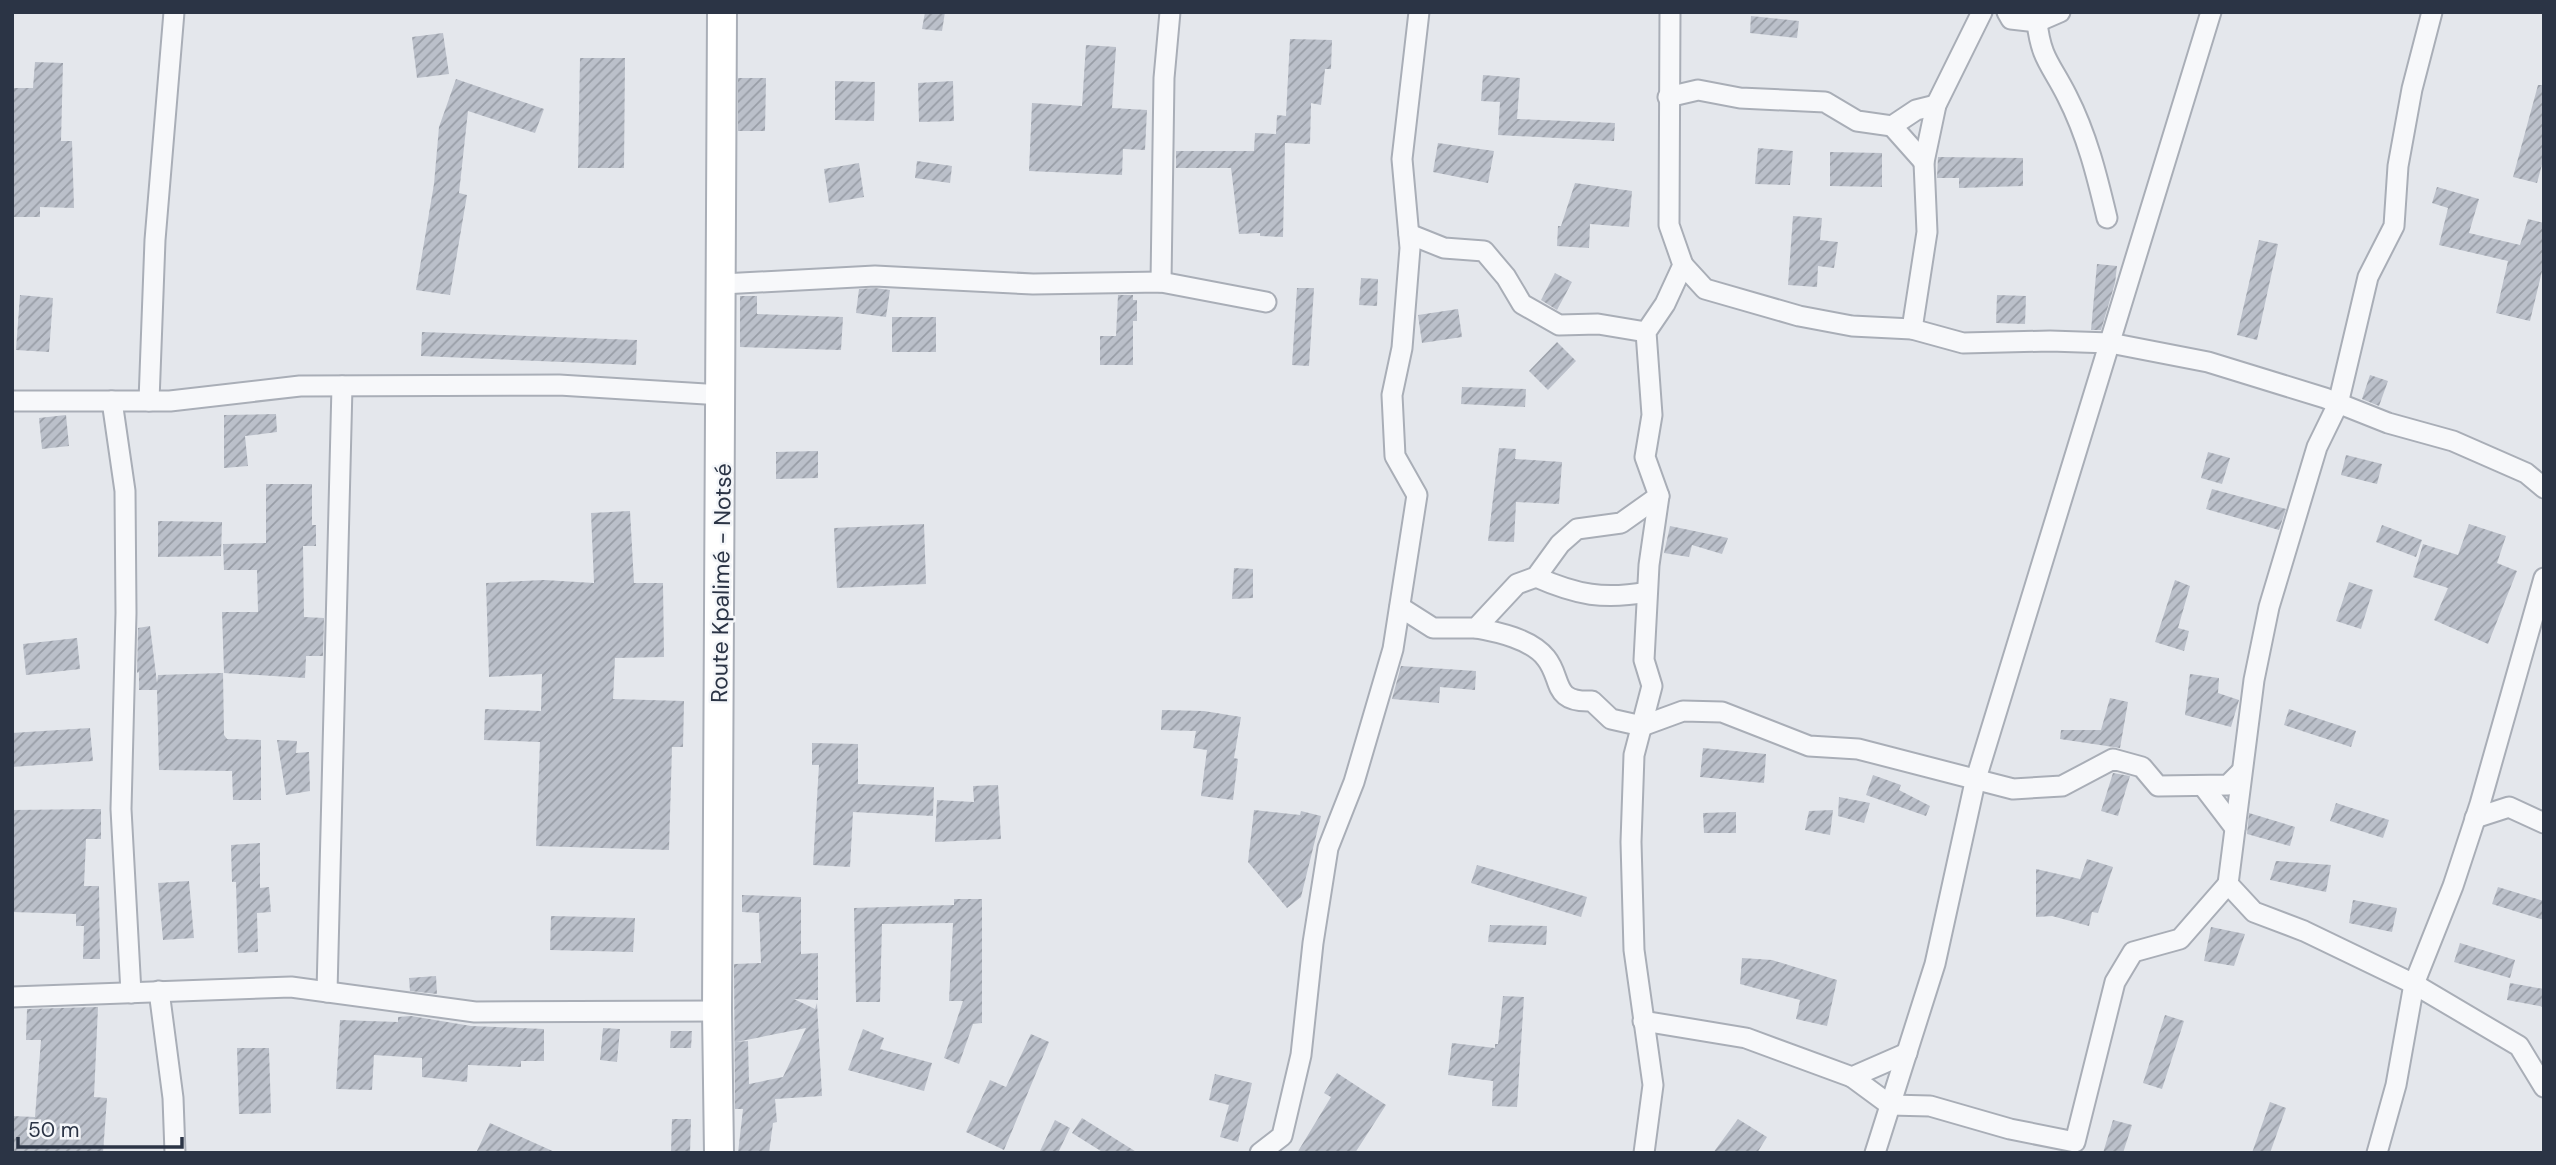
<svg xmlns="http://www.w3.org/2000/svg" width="2556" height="1165" font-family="'DM Sans',sans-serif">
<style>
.building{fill:url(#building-hatch);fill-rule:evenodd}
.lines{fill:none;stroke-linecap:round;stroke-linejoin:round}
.street-casing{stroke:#a9aeb7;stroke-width:23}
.secondary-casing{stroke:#a9aeb7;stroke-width:32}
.street{stroke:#f7f8fa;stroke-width:19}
.secondary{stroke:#fff;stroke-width:28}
.labels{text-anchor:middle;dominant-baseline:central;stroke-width:5;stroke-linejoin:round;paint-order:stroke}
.street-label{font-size:23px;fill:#2b3445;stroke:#f4f6f9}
</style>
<defs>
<pattern id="building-hatch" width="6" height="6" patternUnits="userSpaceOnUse" patternTransform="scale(1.75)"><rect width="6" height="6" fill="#bbc0ca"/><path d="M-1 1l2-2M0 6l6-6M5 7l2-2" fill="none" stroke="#989da6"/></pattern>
</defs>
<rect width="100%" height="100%" fill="#e4e7ec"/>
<g class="building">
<polygon points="925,12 945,12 942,31 922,29"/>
<polygon points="1751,16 1799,21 1797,38 1750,33"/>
<polygon points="443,33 449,74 417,78 412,37"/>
<polygon points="1290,39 1332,40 1331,69 1325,69 1321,105 1311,103 1310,144 1285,143 1283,237 1260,236 1260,233 1239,234 1231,168 1176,168 1176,151 1254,151 1255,133 1276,134 1277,115 1286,116"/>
<polygon points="1086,45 1116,47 1112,108 1147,110 1145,150 1123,149 1122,175 1029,171 1032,103 1082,106"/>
<polygon points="580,58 625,58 624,168 578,168"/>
<polygon points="35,62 63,63 61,141 72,141 74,208 40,207 40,217 12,217 12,88 33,88"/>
<polygon points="1483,75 1520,78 1517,119 1615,123 1614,141 1498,135 1500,102 1481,101"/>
<polygon points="738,78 766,78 765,131 738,131"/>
<polygon points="456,79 544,109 535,133 468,111 459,193 467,195 450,295 416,290 434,184 439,127"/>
<polygon points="835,81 875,82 874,121 835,120"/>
<polygon points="953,81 954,121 919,122 918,83"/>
<polygon points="2538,85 2544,85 2544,157 2537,183 2513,177"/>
<polygon points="1438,143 1494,151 1488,183 1433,172"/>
<polygon points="1758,148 1793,151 1790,185 1755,184"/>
<polygon points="1830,152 1882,153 1882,187 1830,186"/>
<polygon points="1938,157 2023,158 2023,186 1959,188 1959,178 1937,178"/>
<polygon points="917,161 952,166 950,183 915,178"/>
<polygon points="859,163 864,197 829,203 824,169"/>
<polygon points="1575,183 1632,191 1629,227 1590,224 1589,248 1557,246 1558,226 1561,226"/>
<polygon points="2437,187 2479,199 2469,233 2520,245 2528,219 2544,223 2544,263 2530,321 2496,313 2508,261 2439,245 2448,208 2432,203"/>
<polygon points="1793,216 1822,218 1820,240 1838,242 1834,268 1818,266 1817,287 1788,285"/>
<polygon points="2259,240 2278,244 2257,340 2237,335"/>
<polygon points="2097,264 2117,266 2115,283 2101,330 2091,330"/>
<polygon points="1555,273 1572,282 1557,310 1541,300"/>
<polygon points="1361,278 1378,279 1377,306 1359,305"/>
<polygon points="875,288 890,290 886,317 856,313 859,289"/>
<polygon points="1297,288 1314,288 1309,366 1292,365"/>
<polygon points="20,295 53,298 49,352 16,350"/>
<polygon points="1118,295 1133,295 1133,300 1137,300 1137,321 1133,321 1133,365 1100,365 1100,336 1116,336"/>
<polygon points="1997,295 2026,296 2025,324 1996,323"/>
<polygon points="740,296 757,296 757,314 843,317 841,350 740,347"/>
<polygon points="1458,309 1462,337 1422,343 1418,315"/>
<rect x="892" y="317" width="44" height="35"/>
<polygon points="422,332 637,340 636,365 421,356"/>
<polygon points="1557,342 1576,361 1548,390 1529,371"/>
<polygon points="2370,375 2388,381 2379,406 2362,399"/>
<polygon points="1462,387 1526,389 1525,407 1461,404"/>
<polygon points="276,414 277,432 245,436 248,466 224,468 224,415"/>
<polygon points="66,415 69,446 42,449 39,418"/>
<polygon points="1499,448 1516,449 1515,459 1562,462 1559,504 1516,502 1514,542 1488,541"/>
<polygon points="818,451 818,478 776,479 776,452"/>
<polygon points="2208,452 2230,458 2222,484 2201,478"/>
<polygon points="2346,455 2382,464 2377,484 2341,475"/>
<polygon points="266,484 312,484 312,525 316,525 316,546 303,546 304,617 324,618 323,656 306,656 305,678 224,673 222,612 258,612 257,570 224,570 223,544 266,543"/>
<polygon points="2212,489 2286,509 2279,530 2206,509"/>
<polygon points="630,511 634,583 663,583 664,657 615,658 613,699 684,701 683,747 672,747 669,850 536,846 540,742 484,740 485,709 541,711 542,674 489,677 486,583 544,580 594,583 591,513"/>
<polygon points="158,521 222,522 221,556 158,557"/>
<polygon points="924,524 926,584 837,588 834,528"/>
<polygon points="2469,524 2506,536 2497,563 2517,571 2488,644 2434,620 2448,588 2413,577 2423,544 2458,555"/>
<polygon points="2382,525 2422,540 2416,557 2376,542"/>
<polygon points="1670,526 1728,538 1722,554 1692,545 1689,557 1664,553"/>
<polygon points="1234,568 1253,569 1253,598 1232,599"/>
<polygon points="2175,580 2190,586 2178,628 2189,631 2184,651 2155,642"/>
<polygon points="2349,582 2373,590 2361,629 2336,621"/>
<polygon points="150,626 157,683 158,675 223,673 224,735 227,739 261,740 261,800 233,800 232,771 159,770 157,690 139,690 139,672 137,673 138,628"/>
<polygon points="77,638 80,669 26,675 23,644"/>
<polygon points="1401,666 1476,671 1475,690 1440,687 1439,703 1392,699"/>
<polygon points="2190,674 2219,678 2218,693 2239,700 2231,727 2185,715"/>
<polygon points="2110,698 2128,702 2120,748 2060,739 2061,730 2101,730"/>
<polygon points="2289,709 2356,731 2351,747 2284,725"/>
<polygon points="1162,710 1204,711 1241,717 1234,758 1238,759 1233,800 1201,796 1207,750 1193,748 1196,731 1161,730"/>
<polygon points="90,728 93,761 12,767 12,733"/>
<polygon points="277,740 297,741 296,753 309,752 310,791 286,795"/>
<polygon points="812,743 858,744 858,784 934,787 933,816 853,812 850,867 813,865 819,765 812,765"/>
<polygon points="1703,748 1766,754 1764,783 1700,777"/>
<polygon points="2113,773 2130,776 2118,816 2101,811"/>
<polygon points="1873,775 1901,785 1899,790 1930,806 1926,816 1866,795"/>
<polygon points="998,785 1001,839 935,842 937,800 974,802 973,786"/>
<polygon points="1839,797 1870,803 1864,823 1838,816"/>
<polygon points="2336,803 2389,820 2383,838 2330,821"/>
<polygon points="101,809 101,839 86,839 84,886 99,886 100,959 83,959 84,926 76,926 76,914 12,912 12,810"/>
<polygon points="1254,810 1300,815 1301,811 1321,816 1301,897 1287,908 1248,862"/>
<polygon points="1833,810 1830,835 1805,830 1809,811"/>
<polygon points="1736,812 1736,833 1704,833 1703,813"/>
<polygon points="2249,813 2295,827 2290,846 2247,834"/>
<polygon points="260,843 260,888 269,887 271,912 257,913 258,952 238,953 236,882 232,882 231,845"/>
<polygon points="2087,859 2113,867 2098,913 2092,912 2089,926 2052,916 2036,917 2036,869 2080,879"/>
<polygon points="2276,861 2331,865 2326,892 2270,880"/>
<polygon points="1477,865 1587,897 1581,917 1471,883"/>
<polygon points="189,881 194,938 163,940 158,883"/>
<polygon points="2498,887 2544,901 2544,920 2492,904"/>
<path d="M742,895L801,897V954L818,953V1000L794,999L815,1009L817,1003L822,1096L775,1099L777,1122L773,1123L769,1153H738L743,1109H735L734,964L761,963L759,913L742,912ZM806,1028L783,1077L749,1084L748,1041L736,1042Z"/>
<polygon points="954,899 982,899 982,1023 973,1024 959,1064 944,1058 963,1001 949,1001 953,923 882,924 880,1002 856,1002 854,908 954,905"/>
<polygon points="2353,900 2397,908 2392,932 2349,923"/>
<polygon points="551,916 635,918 633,952 550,950"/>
<polygon points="1490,925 1547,926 1546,945 1488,942"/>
<polygon points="2211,927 2245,934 2234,966 2204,961"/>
<polygon points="2460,943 2515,960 2510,978 2454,962"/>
<polygon points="1742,958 1772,960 1837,980 1827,1026 1796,1019 1800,1000 1740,984"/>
<polygon points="436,976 437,994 410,991 409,978"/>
<polygon points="2510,983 2544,989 2544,1007 2507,1000"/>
<polygon points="1503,996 1524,997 1517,1107 1492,1106 1493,1081 1448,1075 1452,1043 1495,1048 1495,1044 1498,1044"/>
<polygon points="98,1007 94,1097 107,1098 103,1153 12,1153 12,1116 35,1117 41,1040 26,1040 27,1009"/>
<polygon points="2165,1015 2184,1021 2162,1089 2143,1083"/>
<polygon points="411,1016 471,1026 544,1029 544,1061 521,1061 521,1067 468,1065 467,1082 422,1077 422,1058 374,1055 372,1090 336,1089 340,1020 398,1022 398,1017"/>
<polygon points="603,1028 620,1029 617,1062 600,1060"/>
<polygon points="863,1029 884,1038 880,1049 932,1063 924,1091 848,1070"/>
<polygon points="671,1031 692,1031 691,1048 670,1048"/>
<polygon points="1031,1034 1049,1042 1004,1150 966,1132 990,1080 1006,1087"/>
<polygon points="237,1048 269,1048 271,1113 239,1114"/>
<polygon points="1337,1073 1386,1105 1355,1153 1297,1153 1331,1097 1324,1093"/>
<polygon points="1215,1074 1252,1083 1238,1142 1220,1137 1229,1105 1209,1100"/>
<polygon points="2270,1102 2286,1108 2270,1153 2252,1153"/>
<polygon points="1082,1118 1138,1153 1104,1153 1072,1133"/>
<polygon points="672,1119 691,1119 690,1153 671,1153"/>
<polygon points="1738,1119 1767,1137 1757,1153 1713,1153"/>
<polygon points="1055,1120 1070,1128 1058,1153 1039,1153"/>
<polygon points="2113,1120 2132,1125 2123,1153 2103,1153"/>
<polygon points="490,1123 557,1153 476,1153"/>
</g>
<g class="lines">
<defs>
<g id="street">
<polyline points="2007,12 2011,19 2037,22 2060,12"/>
<polyline points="2432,12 2412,89 2398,166 2394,226 2368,277 2338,404 2317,447 2269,607 2254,680 2228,884 2254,912 2304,931 2414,984 2453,886 2480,804 2544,578"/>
<path d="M2037,22C2041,59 2051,64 2067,96C2087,135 2097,176 2107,218"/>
<polyline points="1668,97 1698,90 1740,98 1825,102 1857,121 1892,126 1916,110 1936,105"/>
<polyline points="1892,126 1924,162"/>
<polyline points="1409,234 1444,248 1484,251 1506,277 1522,304 1559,325 1598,324 1646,332"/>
<polyline points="1683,265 1705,289 1799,316 1852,326 1912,329 1963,343 2050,341 2110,343 2208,362 2325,398 2388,423 2453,441 2526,473 2544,488"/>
<polyline points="1161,282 1164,78 1170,12"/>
<polyline points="722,284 875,276 1033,284 1161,282 1266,302"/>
<polyline points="1912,329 1927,232 1924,162 1936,105 1982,12"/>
<polyline points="12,401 170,401 300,386 559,385 722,395"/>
<polyline points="112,401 125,491 126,613 121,809 131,993"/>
<polyline points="149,401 155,240 174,12"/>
<path d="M1536,577C1577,595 1604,600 1647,592"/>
<polyline points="1400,607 1433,628 1476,628 1517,584 1536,577 1560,544 1577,529 1621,523 1659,496"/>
<path d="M1476,628C1498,632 1531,639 1546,658C1563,679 1551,703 1592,701L1611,719L1642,726L1683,711L1722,712L1809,746L1858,749L2013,789L2062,786L2113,759L2142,767L2158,786L2228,785L2240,773"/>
<polyline points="2203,786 2235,828"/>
<polyline points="2475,818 2509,807 2544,823"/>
<polyline points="159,991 173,1098 175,1153"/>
<polyline points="327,992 342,386"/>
<polyline points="12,997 291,987 475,1012 717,1011"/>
<polyline points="1643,1021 1746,1038 1852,1077 1907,1053"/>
<polyline points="1852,1077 1890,1105 1930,1106 2010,1129 2075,1142 2115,982 2133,952 2180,939 2228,884"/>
<polyline points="1260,1153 1282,1136 1301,1055 1313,943 1328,848 1354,782 1393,649 1417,495 1395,456 1392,395 1402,348 1410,248 1402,159 1419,12"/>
<polyline points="1644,1153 1653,1085 1634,950 1631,842 1634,755 1652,686 1644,660 1649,565 1659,496 1645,457 1652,415 1646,332 1665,304 1683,265 1669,225 1670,12"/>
<polyline points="1875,1153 1935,964 1975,782 2211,12"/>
<polyline points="2377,1153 2396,1085 2414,984 2519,1046 2544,1087"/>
</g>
<polyline id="secondary" points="719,1153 717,1011 722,12"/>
</defs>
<use href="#street" class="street-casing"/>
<use href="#secondary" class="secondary-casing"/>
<use href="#street" class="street"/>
<use href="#secondary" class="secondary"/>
</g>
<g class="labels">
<g class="street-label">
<text transform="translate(721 583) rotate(-89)">Route Kpalimé - Notsé</text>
</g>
</g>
<rect width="2556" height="1165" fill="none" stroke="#2b3445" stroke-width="28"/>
<path d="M18 1137v10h164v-10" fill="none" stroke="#2b3445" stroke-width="3.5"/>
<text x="28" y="1137" font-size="21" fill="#2b3445" stroke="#f4f6f9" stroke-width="5" paint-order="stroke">50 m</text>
</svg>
